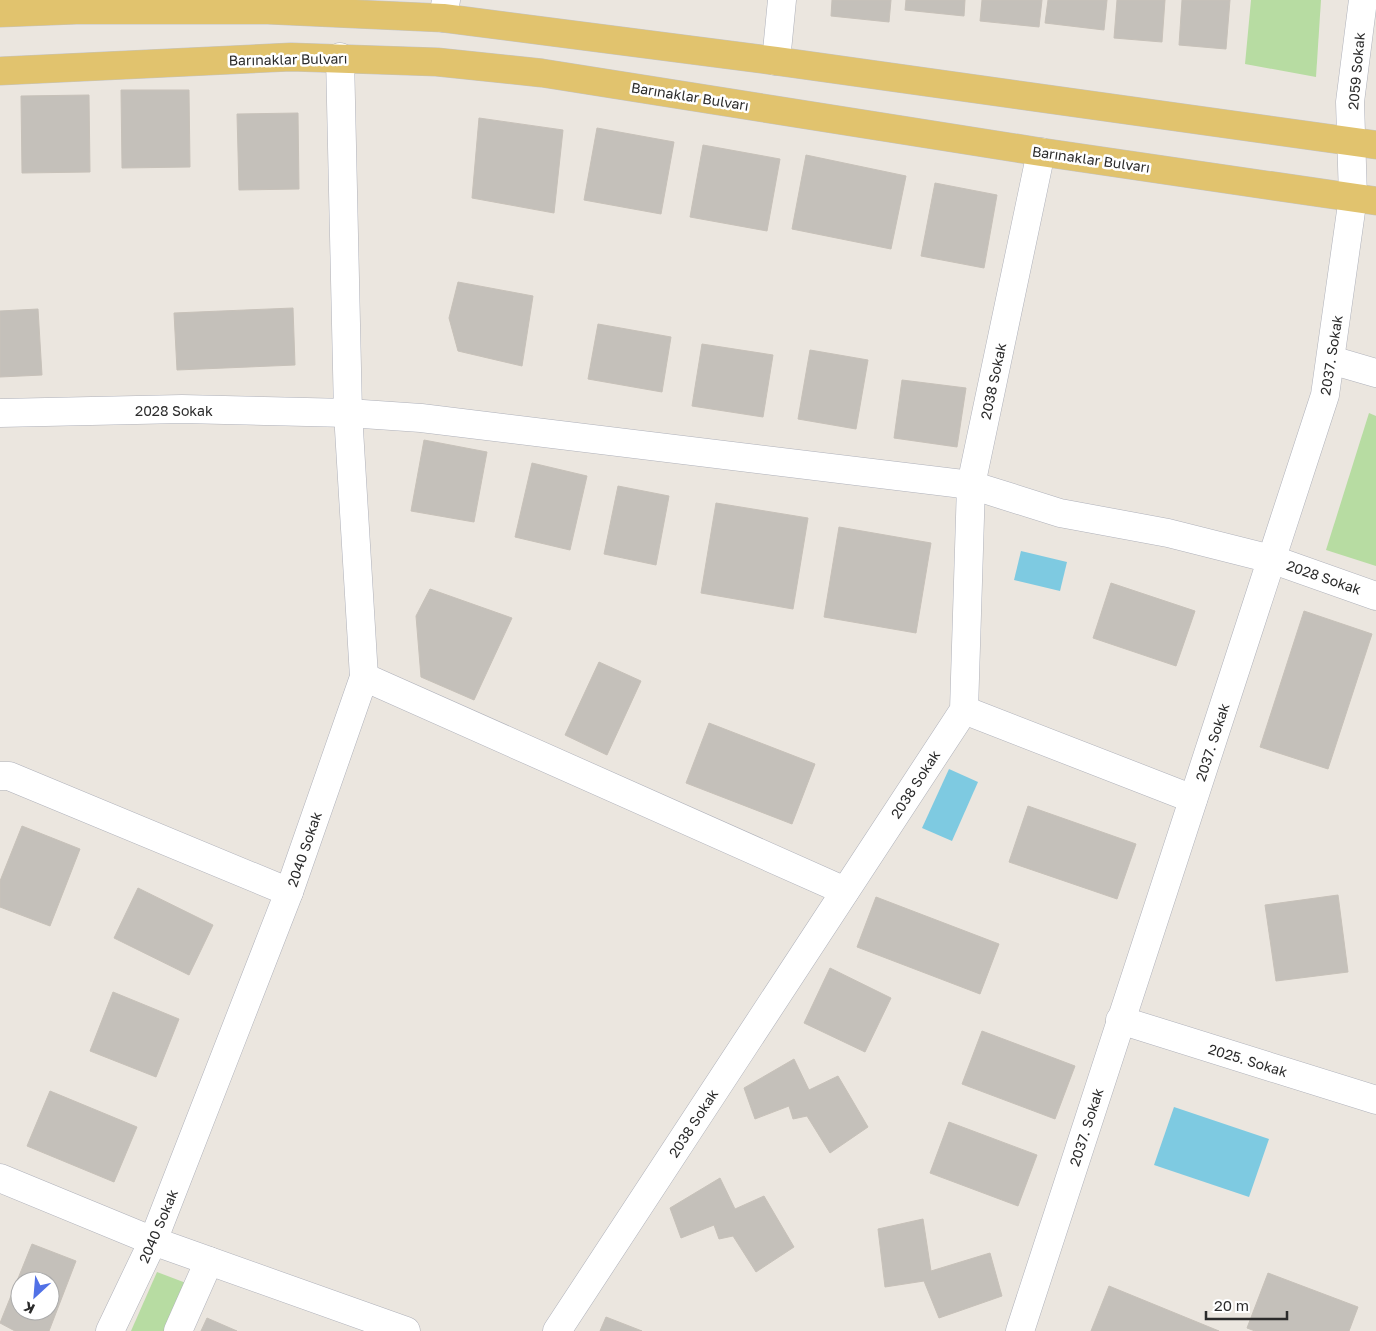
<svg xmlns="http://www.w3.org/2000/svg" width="1376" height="1331" font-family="'Golos Text',sans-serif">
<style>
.green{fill:#b7dca2}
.water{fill:#7ecae1}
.building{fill:#c4c0ba;stroke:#c7c1b9;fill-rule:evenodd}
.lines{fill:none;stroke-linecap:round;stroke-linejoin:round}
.minor-casing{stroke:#afb1ba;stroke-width:29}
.primary-casing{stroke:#c4c4c4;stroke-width:29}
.minor{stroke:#fff;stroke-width:28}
.primary{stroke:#e1c36e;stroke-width:28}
.labels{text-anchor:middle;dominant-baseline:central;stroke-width:5;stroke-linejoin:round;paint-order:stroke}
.street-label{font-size:14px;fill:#2b2b2b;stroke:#fff}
</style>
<rect width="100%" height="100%" fill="#ebe6df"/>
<g class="green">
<polygon points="1251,0 1321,0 1316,77 1245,64"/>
<polygon points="1369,413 1376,416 1376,566 1326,550"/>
<polygon points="157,1272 186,1283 164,1331 131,1331"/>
</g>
<g class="water">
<polygon points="1021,551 1067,562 1060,591 1014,580"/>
<polygon points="949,769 978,782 952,841 922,828"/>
<polygon points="1174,1107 1269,1139 1249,1197 1154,1165"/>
</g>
<g class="building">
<polygon points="832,0 891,0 889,22 831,16"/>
<polygon points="906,0 965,0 964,16 905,10"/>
<polygon points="982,0 1042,0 1039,27 980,21"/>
<polygon points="1048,0 1107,0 1104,30 1045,23"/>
<polygon points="1117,0 1165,0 1162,42 1114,38"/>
<polygon points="1182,0 1230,0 1226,49 1179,45"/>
<polygon points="121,90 189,90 190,167 122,168"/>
<polygon points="89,95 90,172 22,173 21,96"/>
<polygon points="298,113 299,189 239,190 237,114"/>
<polygon points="479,118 563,130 554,213 472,198"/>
<polygon points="597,128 674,142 661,214 584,200"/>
<polygon points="703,145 780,159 767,231 690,217"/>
<polygon points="806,155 906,176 891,249 792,229"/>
<polygon points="935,183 997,195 984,268 921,256"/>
<polygon points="458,282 533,296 522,366 458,351 449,318"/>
<polygon points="293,308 295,365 177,370 174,313"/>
<polygon points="38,309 42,375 0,377 0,311"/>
<polygon points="598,324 671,337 662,392 588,379"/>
<polygon points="702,344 773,355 763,417 692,406"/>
<polygon points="810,350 868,360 856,429 798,419"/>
<polygon points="902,380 966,388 957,447 894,438"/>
<polygon points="424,440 487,452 474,522 411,511"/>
<polygon points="532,463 587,476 570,550 515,537"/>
<polygon points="618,486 669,496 656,565 604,554"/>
<polygon points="716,503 808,518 793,609 701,593"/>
<polygon points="839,527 931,543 916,633 824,617"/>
<polygon points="1111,583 1195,611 1176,666 1093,638"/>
<polygon points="430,589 512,618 474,700 421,677 416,616"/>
<polygon points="1304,611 1372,634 1328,769 1260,747"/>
<polygon points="599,662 641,681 607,755 565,735"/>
<polygon points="709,723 815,764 792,824 686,783"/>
<polygon points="1028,806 1136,844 1117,899 1009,862"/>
<polygon points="22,826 80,849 50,926 0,907 0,881"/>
<polygon points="138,888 213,925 189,975 114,938"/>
<polygon points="1338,895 1348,972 1276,981 1265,905"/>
<polygon points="876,897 999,944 980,994 857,947"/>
<polygon points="830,968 891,998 865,1052 804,1023"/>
<polygon points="113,992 179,1019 156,1077 90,1051"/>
<polygon points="982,1031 1075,1066 1055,1119 962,1084"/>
<polygon points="794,1059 809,1090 838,1076 868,1127 830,1153 807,1116 793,1119 789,1106 755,1119 744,1088"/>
<polygon points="50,1091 137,1127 114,1182 27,1146"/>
<polygon points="949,1122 1037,1155 1018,1206 930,1173"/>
<polygon points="720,1178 735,1209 764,1196 794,1247 756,1272 733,1236 719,1239 714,1225 681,1238 670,1208"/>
<polygon points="923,1219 931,1271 990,1253 1002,1296 939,1318 924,1281 885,1287 878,1229"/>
<path d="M32,1244L76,1261L49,1331H15L0,1323ZM20,1281H50V1311H20Z"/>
<polygon points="1268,1273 1358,1307 1349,1331 1255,1331 1247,1328"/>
<polygon points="1109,1286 1219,1331 1091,1331"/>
<polygon points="606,1317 642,1331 600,1331"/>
<polygon points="207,1318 237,1331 201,1331"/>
</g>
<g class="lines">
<defs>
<g id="minor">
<polyline points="443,18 446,0"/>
<polyline points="776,61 782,0"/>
<polyline points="1331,360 1376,373"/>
<polyline points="0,413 182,409 348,413 340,57"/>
<polyline points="364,677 845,891"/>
<polyline points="964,710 1193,799"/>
<polyline points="0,776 9,776 289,892"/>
<polyline points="1120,1020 1376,1100"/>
<polyline points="0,1178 153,1241 406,1331"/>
<polyline points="110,1331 153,1241 289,892 364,677 348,413 421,418 971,485 1060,513 1168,533 1271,559 1376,596"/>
<polyline points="178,1331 209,1261"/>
<polyline points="557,1331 964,710 971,485 1041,152"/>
<polyline points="1020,1331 1325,395 1353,197 1350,102 1363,0"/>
</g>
<g id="primary">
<polyline points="0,13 76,10 268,10 443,18 776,61 1376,145"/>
<polyline points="0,71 291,57 437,62 542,73 1041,152 1376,201"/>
</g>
</defs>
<use href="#minor" class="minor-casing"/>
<use href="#primary" class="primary-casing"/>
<use href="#minor" class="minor"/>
<use href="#primary" class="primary"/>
</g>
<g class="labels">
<g class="street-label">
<text transform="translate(288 59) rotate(-1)">Barınaklar Bulvarı</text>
<text transform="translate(1356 71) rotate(-85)">2059 Sokak</text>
<text transform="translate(690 96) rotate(9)">Barınaklar Bulvarı</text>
<text transform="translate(1091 159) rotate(8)">Barınaklar Bulvarı</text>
<text transform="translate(1331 355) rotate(-81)">2037. Sokak</text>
<text transform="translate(993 381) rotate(-78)">2038 Sokak</text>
<text x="174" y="410">2028 Sokak</text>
<text transform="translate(1324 577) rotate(19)">2028 Sokak</text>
<text transform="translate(1212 742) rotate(-72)">2037. Sokak</text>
<text transform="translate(915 784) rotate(-57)">2038 Sokak</text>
<text transform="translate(304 849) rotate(-71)">2040 Sokak</text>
<text transform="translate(1248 1060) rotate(17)">2025. Sokak</text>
<text transform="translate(693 1123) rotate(-57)">2038 Sokak</text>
<text transform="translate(1086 1127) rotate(-72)">2037. Sokak</text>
<text transform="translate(158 1226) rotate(-67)">2040 Sokak</text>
</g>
</g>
<g transform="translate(35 1296) rotate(206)"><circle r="24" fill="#ffffff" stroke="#aaaaaa"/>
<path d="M0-4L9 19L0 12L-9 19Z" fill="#5171e6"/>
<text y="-8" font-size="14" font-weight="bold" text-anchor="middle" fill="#2b2b2b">K</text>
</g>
<path d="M1206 1311v8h81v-8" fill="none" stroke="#2b2b2b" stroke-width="2.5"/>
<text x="1214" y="1311" font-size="15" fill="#2b2b2b" stroke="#ffffff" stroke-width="4" paint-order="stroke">20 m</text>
</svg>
